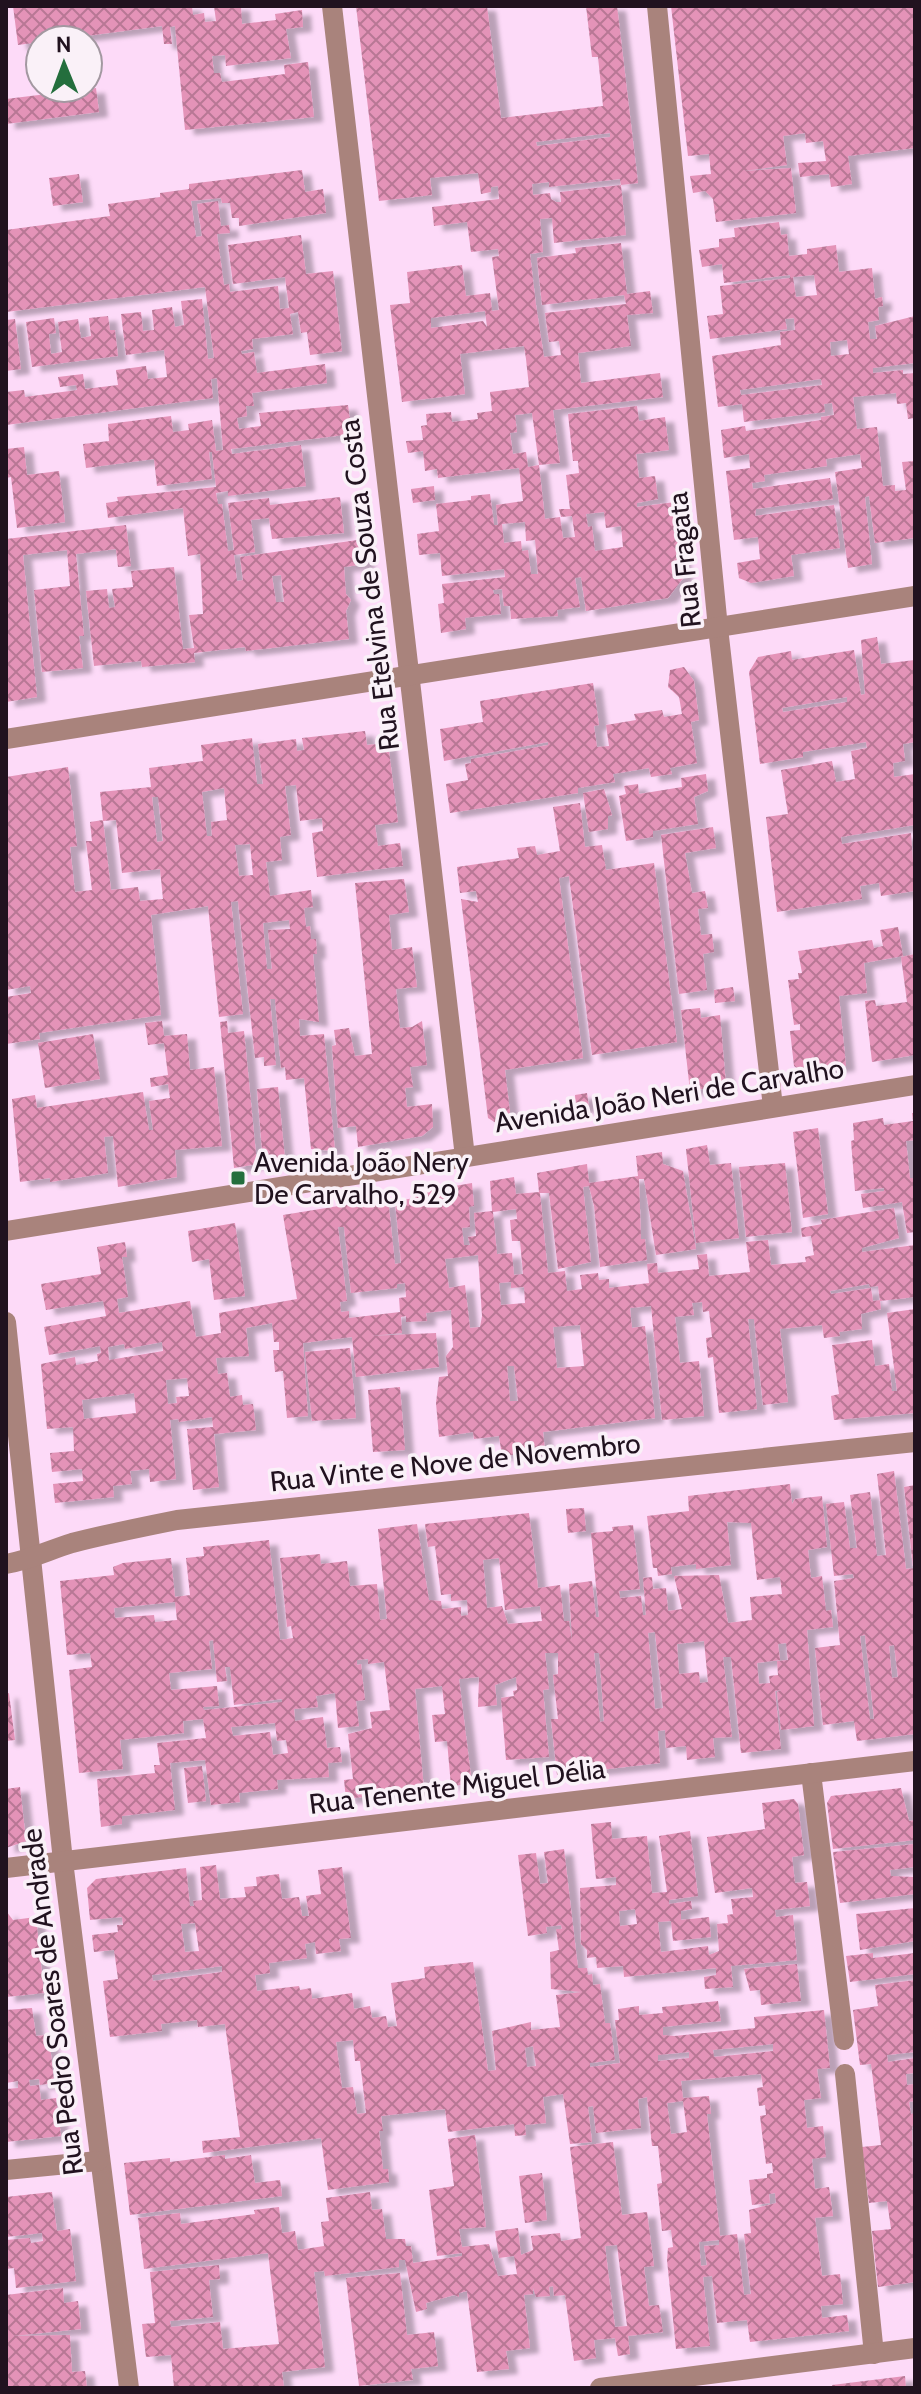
<svg xmlns="http://www.w3.org/2000/svg" width="921" height="2394" font-family="Cabin,sans-serif">
<style>
.building{fill:url(#building-cross-hatch);fill-rule:evenodd;filter:url(#shadow)}
.lines{fill:none;stroke-linecap:round;stroke-linejoin:round}
.minor{stroke:#a9837c;stroke-width:20}
.poi-dot{fill:#246e3d;stroke:#faf1f8;stroke-width:3}
.labels{text-anchor:middle;dominant-baseline:central;stroke-width:7;stroke-linejoin:round;paint-order:stroke}
.street-label{font-size:28px;fill:#21121f;stroke:#faf1f8}
.poi-label{font-size:28px;fill:#21121f;stroke:#faf1f8;text-anchor:start}
</style>
<defs>
<pattern id="building-cross-hatch" width="8" height="8" patternUnits="userSpaceOnUse" patternTransform="scale(2)"><rect width="8" height="8" fill="#e493b8"/><path d="M0 0l8 8M0 8l8-8" fill="none" stroke="#b87795"/></pattern>
<filter id="shadow"><feDropShadow dx="9" dy="5" stdDeviation="2" flood-color="#0004"/></filter>
</defs>
<rect width="100%" height="100%" fill="#fddaf8"/>
<g class="building">
<polygon points="13,6 192,6 193,15 204,13 205,22 216,21 214,6 241,6 242,24 276,20 275,14 302,10 303,27 286,29 291,58 226,66 225,55 212,56 214,73 220,73 222,82 285,74 284,65 308,62 314,117 185,130 175,26 170,27 172,44 164,44 162,26 18,45"/>
<path d="M356,6H487L501,118L603,106L598,57H592L586,6H617L638,183L621,185L620,179L549,187V182L532,184L533,195L550,193L551,199L556,202H561L560,192L621,185L626,235L554,243L552,218L540,219L543,252L530,254L536,305L544,357L561,355L559,341L549,342L545,313L626,304L624,295L542,305L537,258L576,253L575,248L621,243L627,294L650,291L653,313L627,315L631,346L578,353L581,383L660,373L663,397L553,410L560,463L539,465L532,413L515,415L517,432L510,433L513,454L526,452L528,467L539,465L545,519L560,517L563,538L575,537L572,516L561,517L559,509H570L566,475L579,473L578,461H573L568,414L637,406L639,421L665,417L669,450L636,454L639,478L655,476L658,499L637,503V507L675,502L684,577L668,598L586,611L581,577L575,578L580,607L557,610L558,616L511,619L510,606H504L502,589L493,590L494,594H499L501,614L465,618L466,629L441,633L438,604L444,603L442,584L505,577L504,569L442,576L440,553L419,555L417,534L439,531L436,504L471,500V496L490,494L494,525H498L496,505L523,501L519,468L438,478L437,469L425,471L423,451L408,453L406,441L423,440L421,426L427,425L426,414L451,412L452,422L478,419L477,413L492,411L490,392L529,387L526,359L524,346L460,354L465,394L402,402L390,305L410,303L407,272L462,265L466,296L490,293L492,311L499,310L492,257L499,256L498,249L471,252L467,222L434,226L432,207L499,199L498,186L491,187V192L481,194L478,173L430,178L432,195L379,201ZM610,133V137L537,146L536,142ZM485,311L487,327L483,321L431,328V318ZM604,512L606,528L621,526L623,547L595,551L592,526L588,527L586,514ZM525,522L526,541L535,540L538,574H531L528,550L522,551L521,541L504,543L502,524Z"/>
<polygon points="671,6 915,6 915,148 848,156 852,184 831,187 829,174 800,177 798,163 826,161 823,141 806,143 805,133 783,136 787,165 744,171 791,168 796,213 716,222 713,199 705,191 693,193 690,176 711,174 709,154 688,156"/>
<polygon points="96,88 99,112 6,124 6,99"/>
<path d="M302,170L305,192L323,189L326,213L239,226V218H232L230,203H222L221,198L191,201L196,237L202,236L197,204L218,201L221,226L229,225L230,233L217,234L224,285L229,284L230,292L278,286L280,309L289,308L285,277L233,284L228,245L301,235L306,274L333,271L342,351L310,355L307,332L301,333L298,312L290,314L293,334L252,339L253,349L241,351L242,354L254,352L257,373L325,364L327,383L252,393L254,406H246L247,416L237,418L239,429L261,426L259,413L348,405L352,434L231,449L232,454L301,445L306,486L228,496V491L216,493L218,504H222L228,551L234,550L228,503L269,498L270,505L340,497L344,533L272,539L269,518L251,520L255,552L234,555L237,581L243,580L240,557L364,539L366,564L344,567L346,594L351,600L346,611L349,639L246,651L245,647L194,653L195,662L142,667L141,661L94,666L86,591L107,589L109,608L115,607L112,589L133,587L131,571L174,567L183,649L194,648L189,615L203,614L200,554L188,556L183,508L108,518L106,503L118,501L117,497L216,487L212,452H209L212,479L157,486L154,459L86,468L83,444L109,441L108,424L171,416L173,432L189,430L188,424L212,420L216,451L223,450L217,378L211,379L213,398L6,425V392L24,390L25,397L77,390L76,385L60,387L58,377L83,374L85,389L118,385L116,370L146,366L148,379L167,377L164,350L126,355L121,314L141,312L143,331L154,330L152,310L172,307L175,327L184,325L181,301L202,299L208,359L214,358L205,287L6,312V230L110,216L108,204L160,197V193L189,189V184ZM281,575L284,602H276L272,576Z"/>
<polygon points="79,174 83,202 53,206 49,178"/>
<path d="M779,222L781,235L787,234L789,256L807,254V249L836,245L839,272L872,268L875,299L882,297L883,306L878,307L879,320L868,322L870,339H877L875,326L915,316V363L873,368V373L903,370V374L915,373V418L908,419L906,403L897,404L896,393L853,397L857,429L877,427L883,486L895,485V491L906,490L902,462L915,461V538L875,543L869,496L865,497L872,564L848,568L835,472L862,468L860,454L826,459L827,466L764,475L765,481L752,483L753,489L830,478L833,499L756,509L755,516L834,505L840,548L791,555L794,576L751,583L739,578L737,563L760,559L758,537L734,540L726,471L750,468L749,454L724,458L721,430L745,426L746,431L821,420V417L834,415L832,403L824,404L825,412L744,422L742,404L718,407L712,356L781,345L780,332L795,330L794,318L785,319L787,329L710,339L707,316L723,314L720,286L790,278V275L724,283L722,264L702,267L699,250L719,247V239L735,237L734,228ZM814,275L817,295L796,297L793,277ZM847,340L849,354L831,356L830,342ZM821,379L822,385L741,395L740,390Z"/>
<polygon points="108,316 110,330 115,330 118,356 32,367 26,322 54,318 56,333 49,334 51,354 62,352 58,322 78,319 81,338 91,336 89,318"/>
<polygon points="15,319 21,369 6,371 6,320"/>
<polygon points="24,447 27,475 59,471 65,522 17,528 11,477 6,478 6,449"/>
<polygon points="434,486 435,500 413,503 411,489"/>
<polygon points="126,525 131,566 118,567 116,549 76,554 84,636 79,636 83,668 42,672 34,590 70,586 67,550 23,555 37,697 6,702 6,539"/>
<path d="M877,637L881,664L915,660V742L903,744L905,761L893,763L894,777L915,774V825L841,837L842,844L911,833L915,891L881,896L879,883L860,886L862,899L777,912L766,817L788,814L781,770L832,761L836,782L855,779L851,751L867,748L866,742L803,752V757L760,764L749,672L758,657L791,651L792,660L854,650L861,695L865,694L861,640ZM847,697V702L783,712L782,708Z"/>
<polygon points="684,667 694,681 699,720 691,722 697,763 670,768 672,774 651,777 649,768 613,774 615,782 578,788 578,793 450,813 446,784 468,780 465,764 471,763 471,759 548,745 548,742 444,761 440,729 483,722 480,701 593,683 599,725 594,726 597,747 609,746 606,725 636,720 634,714 662,710 664,717 682,714 679,697 668,687 670,670"/>
<path d="M365,731L367,745L388,743L398,822L375,825L378,846L400,843L403,866L317,877L312,833L323,831L322,818L300,821L296,785L285,786L291,835L280,837L282,860L266,862L270,896L311,890L313,907L304,908L306,927L310,926L311,939H316L317,954H313L319,1022L299,1019L300,1036L324,1034L335,1151L311,1149L304,1078L286,1080L285,1067L281,1068L275,999H270L276,1065L264,1066V1057L255,1058L238,901L231,902L243,1014L219,1017L208,906L151,915L161,1015L39,1033L40,1039L6,1044V997L31,993L30,986L6,990V777L68,767L77,846L70,847L75,892L92,890L86,841H92L90,822L103,820L111,890L138,887L140,901L163,899L160,869L122,873L116,820L103,821L100,792L151,787L149,768L203,761L201,745L252,738L257,784H263L258,744L296,739L297,751L304,750L302,738ZM224,788L227,820L211,822L212,836H207L202,792ZM152,797H158L163,841L157,842ZM250,844L253,875L239,876L235,845ZM289,920L290,929L268,930L272,969H267L263,923Z"/>
<polygon points="706,774 708,791 694,797 698,824 653,831 653,837 626,841 619,796 626,794 624,786 638,784 639,794 682,787 681,778"/>
<polygon points="604,789 612,815 608,816 608,829 589,832 583,793"/>
<polygon points="580,803 585,847 602,845 606,870 654,863 677,1042 592,1055 569,876 559,878 583,1058 505,1070 511,1121 496,1123 488,1118 461,899 478,902 476,891 460,893 457,867 519,858 517,848 535,846 537,855 560,851 553,807"/>
<polygon points="713,827 716,848 685,853 692,893 705,891 708,908 698,909 701,935 712,934 714,952 703,954 707,990 679,994 661,835"/>
<polygon points="404,879 409,912 389,915 392,950 412,947 417,987 396,989 400,1028 412,1027 422,1021 427,1065 410,1067 413,1087 405,1088 407,1107 432,1104 433,1127 422,1136 358,1147 356,1126 338,1128 332,1046 336,1045 334,1030 349,1028 355,1056 372,1054 355,883"/>
<polygon points="898,927 903,956 864,963 867,993 839,996 846,1066 803,1073 794,1066 790,1031 800,1030 800,1024 794,1025 788,980 799,979 798,973 802,973 798,951 872,940 874,948 883,946 880,930"/>
<polygon points="915,954 915,1055 872,1062 865,1001 875,1000 876,1006 907,1002 901,957"/>
<polygon points="733,987 735,1001 715,1003 714,990"/>
<polygon points="700,1008 701,1018 720,1015 726,1085 690,1091 681,1010"/>
<polygon points="162,1021 164,1036 187,1034 190,1070 214,1067 222,1146 175,1150 177,1177 118,1187 113,1136 104,1137 108,1173 50,1182 50,1178 20,1182 12,1099 35,1095 37,1108 143,1092 149,1130 153,1130 149,1101 170,1098 168,1084 151,1087 150,1078 168,1075 164,1043 148,1045 145,1023"/>
<polygon points="227,1021 228,1033 244,1031 257,1164 234,1168 220,1022"/>
<polygon points="93,1034 100,1079 45,1088 38,1043"/>
<polygon points="278,1087 285,1159 263,1162 257,1089"/>
<polygon points="587,1093 589,1107 576,1109 575,1095"/>
<polygon points="912,1113 915,1113 915,1140 906,1141 910,1178 915,1178 915,1232 907,1233 902,1202 863,1208 861,1194 884,1191 884,1188 855,1191 851,1141 854,1140 853,1123 883,1118 884,1125 913,1121"/>
<polygon points="818,1128 828,1214 803,1218 793,1132"/>
<polygon points="707,1145 710,1165 731,1163 739,1238 696,1243 686,1149"/>
<path d="M662,1152L663,1164L683,1171L696,1249L656,1255L644,1179H639L641,1239H645L647,1260L600,1267L594,1206L589,1186L583,1187L591,1262L558,1269L549,1193H540L548,1273L565,1271L567,1291L582,1289L580,1275L598,1273L599,1280L609,1279V1288L649,1283L647,1264L657,1263L658,1273L699,1269L697,1255L707,1254L709,1276L750,1272L746,1242L768,1240L771,1265L806,1262L805,1257L814,1255L811,1236L802,1237L801,1228L822,1224L821,1220L894,1208L899,1238L862,1248V1252L915,1245V1297L880,1301L878,1286L870,1287L869,1284L830,1291L831,1294L871,1288L873,1301L880,1300L881,1309L861,1314L862,1329L839,1332L840,1336L824,1338L822,1325L780,1329L788,1402L763,1405L754,1319H748L757,1409L719,1413L713,1357L708,1358L706,1338L712,1337L709,1311L703,1312L702,1302L692,1303L694,1315L675,1317L680,1363L699,1361L704,1416L662,1420L651,1306L630,1308L632,1328L645,1326L655,1418L543,1432L545,1451L502,1456L499,1436L474,1439L473,1432L439,1437L436,1403L439,1377L448,1376L446,1356L453,1347L451,1310L426,1313L427,1321L406,1322V1316L401,1317L402,1333L370,1336L436,1333L439,1367L356,1377L352,1337L303,1343L308,1416L287,1418L283,1371L275,1372L273,1350H279V1342H274L272,1323L246,1328L249,1356L216,1358L218,1374L227,1373L230,1397L242,1395L243,1405L253,1404L256,1430L214,1434L219,1487L193,1490L187,1429L213,1427L212,1417L179,1422L178,1419L170,1420L176,1479L150,1482L149,1469L130,1471L132,1484L113,1486L114,1497L55,1503L53,1484L83,1481L82,1469L52,1472L50,1453L74,1451L73,1427L47,1429L41,1364L75,1357L76,1365L98,1361L97,1354L101,1353L100,1346L49,1355L44,1327L106,1316L103,1301L46,1310L41,1284L101,1274L97,1247L125,1242L127,1257H122L128,1297L117,1299L119,1313L190,1301L196,1337L221,1333L219,1313L297,1299L283,1215L388,1198L395,1264L401,1263L395,1201L415,1198V1193L472,1183L474,1206L469,1207L470,1227L462,1228L464,1245H470L468,1237L476,1236L474,1213L492,1211L490,1181L514,1177L516,1194L539,1192L537,1173L587,1164L589,1183L638,1176L636,1156ZM516,1209L517,1219L510,1220L512,1241H520L523,1274L514,1275L512,1253L497,1254L493,1212ZM338,1227H344L351,1293L397,1288V1284L405,1283L406,1297L399,1298L400,1312L349,1318V1311L341,1312L340,1302L347,1301ZM478,1255L482,1316L480,1327L470,1328L465,1285L449,1288L445,1259ZM511,1282V1288L524,1287L525,1303L501,1305L499,1283ZM580,1325L584,1366L557,1368L553,1327ZM162,1342L163,1351L109,1360L108,1347L124,1344L125,1349ZM507,1366H514L518,1401H510ZM187,1378L189,1396L176,1397L177,1403L168,1404L166,1380ZM134,1393L136,1413L84,1419L82,1400Z"/>
<polygon points="785,1163 792,1232 746,1237 739,1167"/>
<polygon points="235,1223 245,1296 214,1300 209,1259 192,1262 188,1231"/>
<polygon points="915,1309 915,1413 834,1420 831,1396 839,1394 832,1345 872,1340 875,1366 889,1364 892,1391 897,1391 887,1313"/>
<polygon points="350,1348 356,1418 312,1421 305,1352"/>
<polygon points="400,1387 405,1450 373,1452 368,1390"/>
<path d="M894,1471L906,1569L915,1568V1734L857,1741L854,1721L823,1725L815,1648L840,1645L834,1581L854,1578L853,1574L834,1576L826,1504L844,1502L850,1548H857L850,1495L870,1492L877,1556L886,1555L877,1474ZM865,1635L874,1719H870L860,1636ZM894,1645L898,1677L892,1678L889,1646Z"/>
<path d="M790,1484L792,1504L795,1499L822,1496L827,1547L808,1550L811,1578L822,1576L826,1611L831,1610L833,1627L807,1630L814,1726L781,1730L777,1692L781,1690L775,1691L781,1749L741,1753L731,1657H723L732,1737L713,1738L715,1757L687,1760L686,1746L666,1748L665,1730L658,1731L660,1763L557,1775L551,1719H558L553,1675L558,1674V1653H545L549,1689L543,1690L549,1757L506,1760L501,1698L514,1696L513,1691L517,1690L516,1677L495,1685L497,1705L478,1707L479,1677L459,1679L472,1784L451,1786L447,1741L435,1742L432,1715L445,1714L442,1686L415,1689L424,1790L346,1799L344,1780L353,1779L348,1734L372,1728L370,1712L390,1710L384,1662L368,1664V1659L357,1660V1665L361,1664L365,1700L356,1701L359,1726L338,1728L335,1693L316,1696L318,1707L294,1709L295,1721L323,1717L327,1748L340,1747L342,1762L328,1763L329,1777L277,1780L278,1789L239,1793L240,1802L211,1805L205,1760L170,1763L175,1810L122,1816V1824L101,1827L97,1779L155,1773L154,1765H160L157,1743L206,1738L203,1719L183,1721L184,1733L120,1740L123,1769L79,1773L69,1670L92,1667L90,1653L67,1655L60,1581L114,1575L113,1567L123,1563L171,1558L175,1597L190,1595L186,1558L204,1556L203,1547L269,1540L280,1640L293,1638L291,1626L287,1627L280,1558L320,1554L321,1564L347,1561L350,1586L377,1584L380,1620L387,1619L378,1529L417,1524L429,1600L441,1601L442,1609L461,1607V1616L468,1615L467,1600L451,1601V1594L441,1595L435,1546L428,1547L425,1524L529,1513L538,1588L560,1585L564,1621H569L572,1641L569,1584L592,1581L596,1617H599L591,1533L613,1531L612,1527L633,1525L640,1589L619,1591L620,1598L641,1596L643,1615H646L643,1578L652,1577L653,1589L666,1588L668,1611L682,1609L674,1576L719,1575L728,1623L752,1620L750,1597L782,1594L780,1577L757,1580L751,1523L727,1522L731,1565L696,1569V1564L671,1567L672,1574L658,1576L657,1568H653L647,1516L689,1511L688,1496ZM499,1558L505,1610L540,1606L542,1621L508,1624L502,1606L487,1608L483,1560ZM175,1602L177,1620L155,1622L154,1615L115,1618L114,1608ZM655,1632L663,1708L655,1709L648,1633ZM213,1640L217,1682L227,1681L225,1667H230L234,1705L282,1699V1702L204,1710L203,1707L219,1706L217,1686L171,1690L169,1673L212,1669L209,1641ZM704,1641L708,1682L700,1683L699,1672L679,1674L677,1644ZM786,1643L788,1660L777,1661L778,1675L769,1676L770,1683L759,1684L757,1663L780,1660L778,1644ZM594,1653H599L600,1664L604,1721L600,1722ZM275,1723L277,1741L286,1740L288,1753L273,1755L270,1732L233,1736L231,1727Z"/>
<polygon points="915,1485 915,1566 913,1566 904,1487"/>
<polygon points="584,1508 586,1531 568,1533 566,1509"/>
<polygon points="9,1693 15,1740 6,1741 6,1694"/>
<polygon points="202,1766 206,1801 188,1803 184,1768"/>
<polygon points="20,1787 26,1841 6,1848 6,1789"/>
<polygon points="901,1788 909,1821 915,1820 915,1840 833,1849 827,1803 831,1796"/>
<path d="M794,1799L798,1804L804,1855L792,1857L795,1883L807,1882L810,1906L775,1910L776,1917L793,1915L797,1960L731,1966L733,1987L705,1989L704,1977L716,1975V1968L624,1977L623,1966L597,1968L596,1957L587,1958V1950L581,1944L580,1888L616,1885V1877L596,1879L591,1824L611,1822L612,1839L647,1836L652,1893L667,1892L659,1836L690,1831L698,1896L669,1900V1904L691,1901L692,1909L681,1911V1920L709,1917L711,1937L673,1941L671,1921L658,1922L661,1952L708,1946L709,1955L719,1951L717,1924L728,1923L727,1915L733,1914L731,1899L753,1897L752,1888L715,1893L707,1837L765,1829L762,1803ZM635,1909L637,1924L620,1926L619,1911Z"/>
<polygon points="915,1844 915,1867 890,1870 891,1876 915,1877 915,1894 840,1903 833,1852"/>
<path d="M564,1849L578,1968H587L588,1975L592,1974L593,1985L600,1984L605,2023H610L615,2060L590,2063V2067L620,2063L615,2020H619L618,2009L639,2006V2015L663,2013L662,2007L718,2001L721,2021L663,2027V2035L674,2036L755,2028L754,2017L824,2010L830,2068L817,2069L821,2098L804,2100L807,2128L823,2126L826,2157L812,2159L815,2189L829,2187L833,2216L815,2218L822,2276L840,2274L843,2304L821,2306L822,2318L847,2315L849,2331L750,2342L747,2320L717,2323L712,2276L703,2277L710,2346L676,2349L667,2260L668,2248L673,2247L671,2230L662,2231L657,2184L662,2183L658,2146H652L647,2097L638,2099L641,2128L596,2133L593,2106L588,2107L592,2142L570,2144L563,2094L543,2097L546,2123L525,2125L526,2135L515,2136L514,2124L448,2132L445,2109L381,2116L383,2131H379L383,2169H388L389,2182L328,2190L321,2138L203,2153L202,2141L240,2137L225,2024L198,2027L197,2020L161,2024L162,2031L110,2037L103,1981L118,1979L114,1950L94,1952L92,1935L118,1932L117,1925H123L122,1917L90,1920L87,1888L96,1879L186,1868L190,1906H194L193,1901L202,1900L200,1867L216,1865L220,1899L246,1897L244,1887L257,1886L256,1877L279,1874L282,1899L299,1897L302,1916H309L306,1896L321,1894L318,1870L342,1867L351,1938L339,1939L341,1951L316,1954L315,1942L305,1944L307,1958L269,1963L270,1973L255,1975L257,1991L299,1986L300,1990L311,1988L312,1999L352,1993L354,2009L370,2006L372,2018L386,2016L388,2027L397,2026L391,1983L425,1978L424,1967L473,1962L488,2071L496,2070L492,2031L531,2022V2030L560,2027L556,1995L582,1992L551,1989L550,1952L559,1950L556,1929H562L561,1925L546,1927L547,1933L528,1936L518,1855L536,1853L540,1884L548,1883L544,1852ZM195,1923L199,1951L185,1952L181,1924ZM222,1966V1972L153,1981L152,1975ZM353,2040L355,2061H360L366,2113L357,2114L353,2087L342,2088L336,2042ZM773,2044V2051L714,2057L713,2050ZM533,2046L536,2066L527,2067L525,2048ZM689,2052V2058L658,2061V2055ZM761,2074L763,2087L757,2088L759,2106L765,2105L766,2115L760,2116L762,2133L766,2164L772,2163L773,2173L767,2174V2178L749,2180L752,2205L770,2203L769,2194L775,2193L776,2203L749,2210L751,2233L744,2234L751,2294L744,2295L737,2234L720,2236L707,2114H711L709,2096L683,2098L681,2081ZM683,2101L687,2132L671,2134L667,2103ZM719,2240V2245L704,2246L707,2265L701,2266L699,2242Z"/>
<polygon points="915,1908 915,1941 860,1950 856,1914"/>
<polygon points="6,1911 13,1920 36,1917 44,1993 6,1997"/>
<polygon points="873,1953 873,1958 915,1953 915,1974 850,1982 846,1956"/>
<polygon points="797,1964 801,2001 761,2005 760,1990 750,1991 744,1969"/>
<polygon points="915,1980 915,2052 887,2055 888,2062 915,2058 914,2073 906,2074 907,2085 915,2084 915,2101 909,2102 911,2114 915,2113 912,2129 915,2282 878,2287 872,2231 891,2229 887,2201 869,2203 862,2147 881,2145 871,2064 860,2065 853,2010 878,2006 875,1985"/>
<polygon points="32,2008 36,2036 49,2035 54,2083 40,2085 39,2079 29,2080 30,2086 39,2085 41,2100 56,2098 61,2136 6,2142 6,2089 18,2088 18,2081 6,2083 6,2010"/>
<path d="M475,2135L486,2227L459,2229L462,2247L489,2244L498,2276L517,2274L514,2256L499,2258L495,2231L518,2228L521,2255L533,2250L531,2236L560,2233L561,2241L581,2238L570,2147L613,2142L622,2215L647,2212L654,2266L644,2267L649,2306L659,2305L663,2332L628,2336L630,2354L618,2356L615,2338L594,2340L596,2358L574,2361L565,2295L554,2296L553,2286L549,2287L550,2296L536,2297L533,2288V2294L524,2295L530,2348L506,2351L509,2369L477,2372L467,2291L459,2293V2297L454,2295L426,2303L427,2309L416,2312L405,2260H399V2267L325,2276L324,2271L314,2272L325,2367L282,2372L284,2387L174,2388L171,2355L146,2357L142,2324L155,2323L150,2272L219,2265L220,2279L209,2280L213,2317L170,2321L171,2327L220,2322L223,2349L279,2344L268,2253L144,2269L138,2218L180,2213L181,2224L255,2214L254,2210L279,2207L282,2233L295,2231L298,2250L324,2246L321,2222L329,2221L326,2198L370,2192L372,2210L382,2209L386,2239H405L406,2246H411L413,2263L462,2256V2253L437,2256L429,2190L454,2186L448,2139ZM617,2245L627,2326L615,2327L605,2246Z"/>
<polygon points="225,2155 225,2159 251,2155 255,2183 280,2180 282,2196 130,2215 124,2163 170,2158 170,2162"/>
<polygon points="542,2173 547,2220 525,2223 519,2176"/>
<polygon points="52,2192 57,2231 70,2229 76,2281 16,2288 14,2268 6,2269 6,2240 30,2238 31,2243 43,2241 42,2233 6,2237 6,2197"/>
<polygon points="400,2273 407,2335 434,2332 438,2366 411,2369 413,2380 359,2386 346,2278"/>
<polygon points="63,2288 64,2303 78,2301 81,2329 13,2336 70,2335 72,2372 85,2371 87,2388 6,2388 6,2295"/>
<polygon points="905,2376 906,2388 833,2388 832,2385"/>
</g>
<g class="lines">
<g class="minor">
<polyline points="332,6 465,1157"/>
<polyline points="657,6 718,628 773,1107"/>
<polyline points="6,739 915,596"/>
<polyline points="6,1231 915,1085"/>
<polyline points="6,1322 63,1861 129,2388"/>
<path d="M6,1564C30,1560 49,1550 72,1543C107,1534 142,1527 177,1520L915,1442"/>
<polyline points="811,1773 844,2040"/>
<polyline points="6,1868 915,1761"/>
<polyline points="845,2074 874,2354"/>
<polyline points="6,2170 98,2161"/>
<polyline points="600,2388 915,2348"/>
</g>
</g>
<rect class="poi-dot" x="230" y="1170" width="16" height="16" rx="4"/>
<g class="labels">
<g class="street-label">
<text transform="translate(684 560) rotate(-96)">Rua Fragata</text>
<text transform="translate(369 585) rotate(-97)">Rua Etelvina de Souza Costa</text>
<text transform="translate(669 1095) rotate(-9)">Avenida João Neri de Carvalho</text>
<text transform="translate(455 1462) rotate(-6)">Rua Vinte e Nove de Novembro</text>
<text transform="translate(457 1786) rotate(-7)">Rua Tenente Miguel Délia</text>
<text transform="translate(52 2002) rotate(-97)">Rua Pedro Soares de Andrade</text>
</g>
<g class="poi-label">
<text x="254" y="1162">Avenida João Nery<tspan x="254" dy="32">De Carvalho, 529</tspan></text>
</g>
</g>
<rect width="921" height="2394" fill="none" stroke="#21121f" stroke-width="16"/>
<g transform="translate(64 64) rotate(359)"><circle r="38" fill="#faf1f8" stroke="#a398a1" stroke-width="2"/>
<path d="M0-6L14 30L0 20L-14 30Z" fill="#246e3d"/>
<text y="-12" font-size="22" font-weight="bold" text-anchor="middle" fill="#21121f">N</text>
</g>
</svg>
